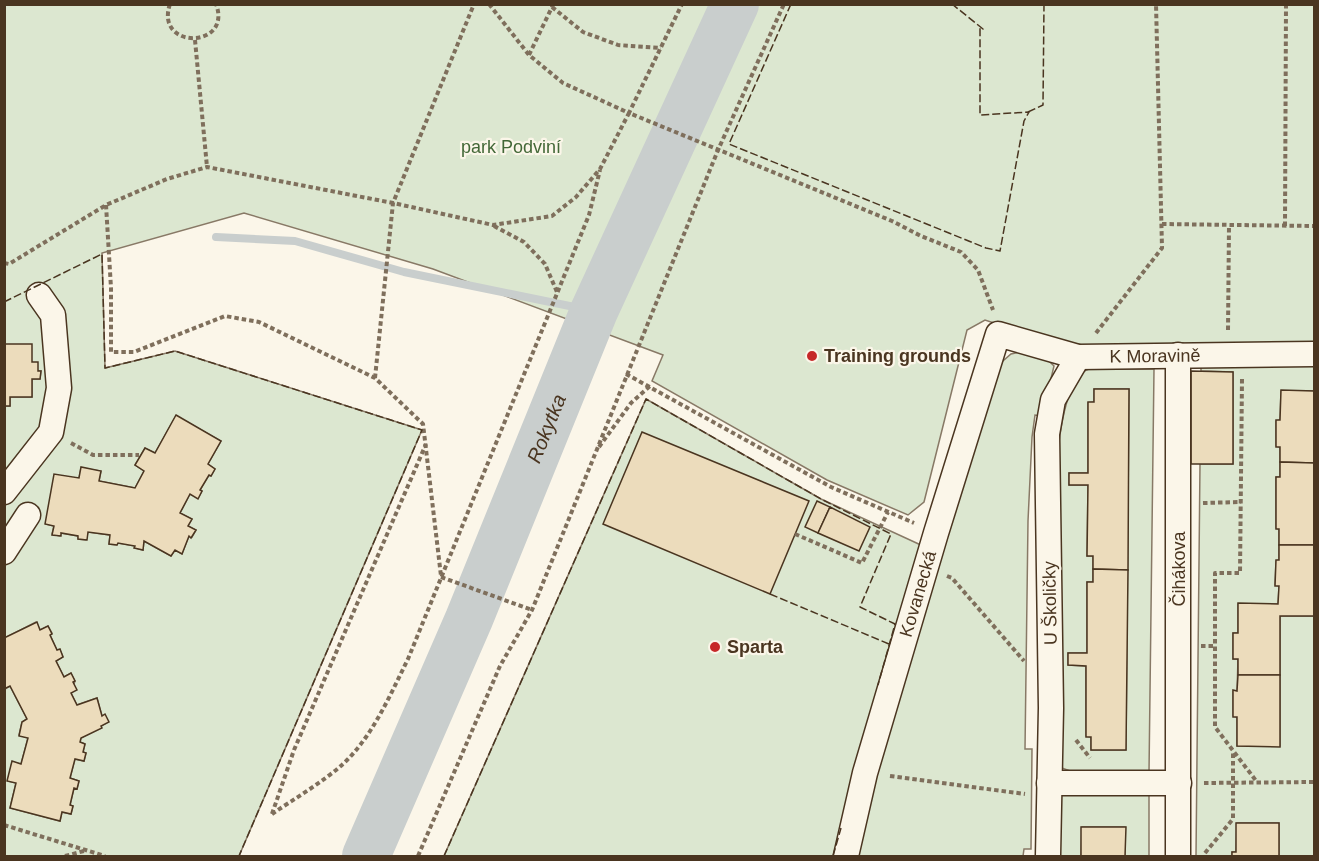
<svg xmlns="http://www.w3.org/2000/svg" width="1319" height="861" font-family="Helvetica,sans-serif">
<style>
.green{fill:#dce7d0;stroke:#887966;stroke-width:1.5;fill-rule:evenodd}
.lines{fill:none;stroke-linecap:round;stroke-linejoin:round}
.stream{stroke:#c9cecd;stroke-width:8}
.river{stroke:#c9cecd;stroke-width:48}
.building{fill:#ecdcbc;stroke:#4a3520;stroke-width:1.5}
.minor-casing{stroke:#4a3520;stroke-width:27}
.path{stroke:#7f6f5c;stroke-width:4;stroke-dasharray:4.5 3;stroke-linecap:butt}
.minor{stroke:#fbf6e9;stroke-width:24}
.fence{stroke:#4a3520;stroke-width:1.5;stroke-dasharray:8 3;stroke-linecap:butt}
.poi-dot{fill:#c62828;stroke:#fbf6e9;stroke-width:2}
.labels{text-anchor:middle;dominant-baseline:central;stroke-width:4.5;stroke-linejoin:round;paint-order:stroke}
.park-label{font-size:18px;fill:#436837;stroke:#fbf6e9}
.poi-label{font-size:18px;font-weight:bold;fill:#4a3520;stroke:#fbf6e9;text-anchor:start}
.street-label{font-size:18px;fill:#4a3520;stroke:#fbf6e9}
.water-label{font-size:20px;font-style:italic;fill:#4a3520;stroke:#fbf6e9}
</style>
<rect width="100%" height="100%" fill="#fbf6e9"/>
<g class="green">
<path d="M4,5H1314V349L1070,348L985,320L967,330L924,502L908,515L827,480L652,381L663,355L433,269L244,213L102,253L105,368L175,351L422,430L239,856H5V689L10,686L27,719L22,722L19,735L28,738L21,764L12,762L8,781L16,783L10,808L60,821L62,812L71,814L73,806L70,805L74,788L77,789L79,781L70,778L75,759L84,761L86,753L83,752L85,744L80,742L81,738L101,728V726L108,722L105,715L102,716L97,698L77,705L71,693L75,681L71,673L64,677L56,661L63,657L60,650H57L50,635L52,633L48,626L40,630L36,622L5,638V406H10V397H32V379H40L41,371H38L32,362L5,344ZM176,416L221,441L208,464L215,469L211,476L209,475L200,490L202,491L198,498L190,494L180,513L192,519L188,526L196,530L192,537L189,536L182,554L175,550L171,556L144,541L143,550L135,548V546L118,543L117,545L109,544L110,535L88,532L86,540L78,539V536L61,533L60,536L52,534L54,526L46,524L79,478L81,468L101,471L99,481L135,488L144,471L135,465L145,448L155,453Z"/>
<polygon points="1024,351 1041,353 1054,366 1042,416 1035,415 1032,437 1028,521 1025,749 1032,749 1031,849 1024,849 1023,856 855,856 934,566 996,367 1011,354"/>
<polygon points="1201,359 1314,360 1314,391 1281,391 1280,420 1276,421 1276,446 1280,447 1280,477 1276,477 1276,528 1279,529 1279,560 1276,561 1275,585 1279,586 1278,604 1238,604 1238,633 1233,633 1233,659 1238,659 1237,691 1233,691 1233,716 1237,717 1237,746 1280,746 1280,616 1314,616 1314,856 1279,856 1279,823 1237,823 1236,852 1232,852 1232,856 1196,856 1200,464 1233,464 1233,372 1201,371"/>
<path d="M1089,369H1154L1149,773L1073,772L1059,767L1056,469C1058,446 1064,376 1089,369ZM1094,389H1129L1126,750H1091V737L1086,736V666L1068,665V653H1087V582H1093V556H1087L1088,485H1069V473H1088V403L1094,402Z"/>
<polygon points="646,399 821,499 923,546 838,856 444,856"/>
<polygon points="1149,793 1149,856 1125,856 1125,827 1082,827 1081,856 1053,856 1060,797 1063,794"/>
</g>
<g class="lines">
<polyline class="stream" points="216,237 295,241 404,272 594,311"/>
<path class="river" id="s1" d="M366,856L469,619L594,311L735,4"/>
</g>
<g class="building">
<polygon points="4,344 32,344 32,362 38,362 38,371 41,371 40,379 32,379 32,397 10,397 10,406 4,406"/>
<polygon points="1191,371 1233,372 1233,464 1191,464"/>
<polygon points="1094,389 1129,389 1128,570 1093,569 1093,556 1087,556 1088,485 1069,485 1069,473 1088,473 1088,402 1094,402"/>
<polygon points="1281,390 1314,391 1314,463 1280,462 1280,447 1276,447 1276,420 1280,420"/>
<polygon points="176,415 221,441 208,464 215,469 211,476 209,475 200,490 202,491 198,499 190,494 180,513 192,519 188,526 196,530 191,538 189,536 182,554 175,550 171,556 144,541 143,550 134,548 135,546 118,543 117,545 109,544 110,535 88,532 87,540 78,539 78,536 61,533 61,536 52,535 54,526 45,524 54,474 79,478 81,467 101,471 99,481 135,488 144,471 135,465 145,448 155,453"/>
<polygon points="642,432 809,501 770,594 603,524"/>
<polygon points="1280,462 1314,463 1314,545 1279,545 1279,529 1276,529 1276,477 1280,477"/>
<polygon points="817,501 830,507 818,533 805,527"/>
<polygon points="830,507 870,527 859,551 818,533"/>
<polygon points="1279,545 1314,545 1314,616 1280,616 1280,675 1238,675 1238,659 1233,659 1233,633 1238,633 1238,603 1278,604 1279,586 1275,586 1276,560 1279,560"/>
<polygon points="1093,569 1128,570 1126,750 1091,750 1091,737 1086,737 1086,666 1068,665 1068,653 1087,653 1087,582 1093,582"/>
<polygon points="37,622 40,630 48,626 52,634 50,635 57,650 60,649 63,657 56,661 64,677 71,673 75,681 73,682 77,690 71,693 77,705 97,698 102,716 105,714 109,722 101,726 102,728 81,738 80,742 85,744 83,752 86,753 84,761 75,759 70,778 79,781 77,789 74,788 70,805 73,806 71,814 62,812 60,821 10,808 16,783 7,781 12,761 21,764 28,738 19,736 22,722 27,719 10,686 4,689 4,638"/>
<polygon points="1238,675 1280,675 1280,747 1237,746 1237,717 1233,717 1233,690 1237,691"/>
<polygon points="1236,823 1279,823 1279,856 1232,856 1232,852 1236,852"/>
<polygon points="1081,827 1126,827 1125,856 1081,856"/>
</g>
<g class="lines">
<defs>
<g id="minor">
<polyline points="4,492 51,432 59,388 53,315 39,295"/>
<polyline points="4,552 28,515"/>
<polyline points="1049,783 1179,783"/>
<path id="s2" d="M846,856L865,773L936,533L998,334L1078,357L1314,354"/>
<polyline points="1048,856 1051,708 1047,434 1053,400 1078,357"/>
<polyline points="1178,856 1178,355"/>
</g>
</defs>
<use href="#minor" class="minor-casing"/>
<g class="path">
<path d="M170,4C154,50 233,49 216,4"/>
<polyline points="489,4 529,55 563,83 629,113 682,4"/>
<polyline points="552,7 583,32 618,45 661,48"/>
<polyline points="195,40 207,167"/>
<polyline points="529,55 553,5"/>
<polyline points="106,205 111,288 111,352 134,352 225,316 259,322 375,378 423,424 441,576"/>
<polyline points="1162,224 1314,226"/>
<polyline points="494,226 524,242 545,264 557,292"/>
<polyline points="1285,226 1286,4"/>
<polyline points="4,263 9,264 106,205 167,179 207,167 393,203 493,225 552,216 576,197 600,169 629,113 892,221 921,236 961,252 978,270 993,310"/>
<polyline points="1228,330 1229,226"/>
<polyline points="1096,333 1162,248 1156,4"/>
<polyline points="626,374 831,487 914,523"/>
<polyline points="375,378 393,203 474,4"/>
<polyline points="1242,379 1240,573 1215,573 1215,727 1257,782"/>
<polyline points="71,443 93,455 139,455"/>
<polyline points="599,447 631,403 650,386"/>
<polyline points="1203,503 1241,502"/>
<polyline points="795,534 862,563 888,512"/>
<polyline points="947,576 952,578 1024,661"/>
<polyline points="441,577 532,610"/>
<polyline points="1201,646 1215,646"/>
<polyline points="1076,740 1090,758"/>
<polyline points="890,776 1025,794"/>
<polyline points="1204,783 1314,782"/>
<path d="M272,814C294,799 323,782 343,764C373,736 390,695 408,659L589,215L600,170"/>
<polyline points="272,814 294,750 426,444"/>
<polyline points="4,825 105,856"/>
<polyline points="1205,853 1233,819 1233,753"/>
<polyline points="65,856 84,851"/>
<polyline points="418,856 500,666 532,610 718,150 784,4"/>
</g>
<use href="#minor" class="minor"/>
<g class="fence">
<polyline points="791,4 729,144 986,248 1000,251 1024,121 1029,112 980,115 980,28 983,29 952,4"/>
<polyline points="1028,112 1043,105 1044,4"/>
<polyline points="4,302 102,254 105,368 175,351 422,430 239,856"/>
<polyline points="770,594 889,644"/>
<polyline points="444,856 646,399 821,499 891,534 860,607 895,624 878,685"/>
<polyline points="833,856 841,828"/>
</g>
</g>
<g class="poi-dot">
<circle cx="812" cy="356" r="6"/>
<circle cx="715" cy="647" r="6"/>
</g>
<g class="labels">
<g class="park-label">
<text x="511" y="147">park Podviní</text>
</g>
<g class="poi-label">
<text x="824" y="356">Training grounds</text>
<text x="727" y="647">Sparta</text>
</g>
<g class="street-label">
<text stroke="none"><textPath href="#s2" startOffset="704">K Moravině</textPath></text>
<text transform="translate(1179 569) rotate(-90)">Čihákova</text>
<text stroke="none"><textPath href="#s2" startOffset="272">Kovanecká</textPath></text>
<text transform="translate(1050 603) rotate(-91)">U Školičky</text>
</g>
<g class="water-label">
<text stroke="none"><textPath href="#s1" startOffset="464">Rokytka</textPath></text>
</g>
</g>
<rect width="1319" height="861" fill="none" stroke="#4a3520" stroke-width="12"/>
</svg>
